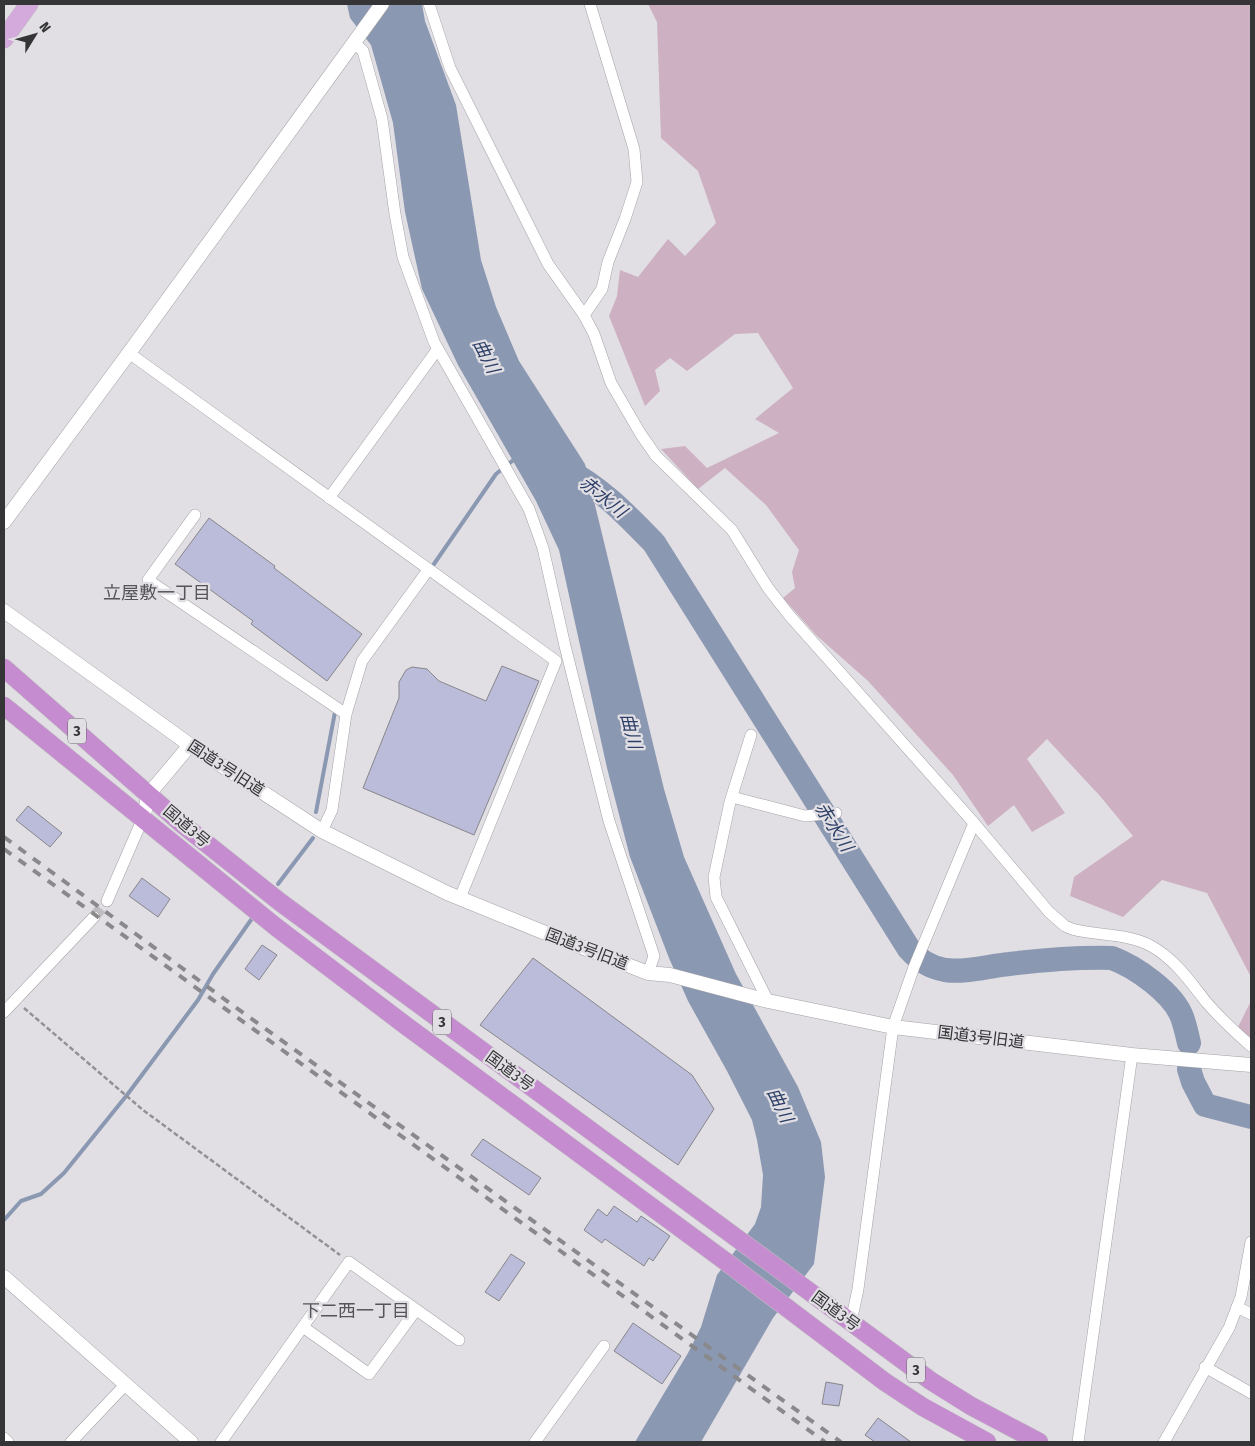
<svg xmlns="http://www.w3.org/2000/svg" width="1255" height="1446" font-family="'Fira Sans Condensed','Noto Sans JP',sans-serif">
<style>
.green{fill:#cdb1c2}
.water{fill:#8b98b2}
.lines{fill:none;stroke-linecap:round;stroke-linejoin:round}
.stream{stroke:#8b98b2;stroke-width:4}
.river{stroke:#8b98b2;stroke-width:24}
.building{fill:#bbbcd9;stroke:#86868b}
.minor-tunnel{stroke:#bfbdc1;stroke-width:11;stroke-dasharray:11 5.5;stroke-linecap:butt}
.minor-casing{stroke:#a3a2a6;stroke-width:12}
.tertiary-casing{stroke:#a3a2a6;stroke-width:15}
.primary-casing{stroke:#bebebf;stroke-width:19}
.trunk-casing{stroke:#bebebf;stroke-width:19}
.path{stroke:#939195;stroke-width:2.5;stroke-dasharray:5 2.5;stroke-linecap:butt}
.minor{stroke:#fff;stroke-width:11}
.tertiary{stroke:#fff;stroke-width:14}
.primary{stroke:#d4a9dc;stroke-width:18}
.trunk{stroke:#c68cd0;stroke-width:18}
.rail{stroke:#89888b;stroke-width:4;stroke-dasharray:9 9;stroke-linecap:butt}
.labels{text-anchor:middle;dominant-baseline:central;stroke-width:4.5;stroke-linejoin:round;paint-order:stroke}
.shield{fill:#e1dfe4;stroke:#69676a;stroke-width:1}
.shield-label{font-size:15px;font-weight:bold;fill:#353436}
.street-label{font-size:16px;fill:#353436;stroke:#e1dfe4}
.water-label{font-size:18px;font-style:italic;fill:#2d3f67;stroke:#e1dfe4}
.neighbourhood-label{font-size:18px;fill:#555458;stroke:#e1dfe4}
</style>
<rect width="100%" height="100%" fill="#e1dfe4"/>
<g class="green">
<polygon points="648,4 1251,4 1251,977 1207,893 1162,880 1123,917 1070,896 1074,877 1133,836 1100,796 1047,739 1027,759 1065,813 1032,832 1014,805 988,826 953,775 868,681 816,635 783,598 795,588 792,572 799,550 766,505 725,468 698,489 661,449 685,446 707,468 779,433 755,419 793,388 758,333 735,334 687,371 670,358 655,370 660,391 645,406 609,316 617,296 620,270 638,277 668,239 685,256 716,223 698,171 661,138 657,22"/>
<polygon points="1251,1001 1251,1039 1237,1029"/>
</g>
<polygon class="water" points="347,4 422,4 425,21 456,105 481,260 496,307 519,361 585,464 664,789 684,857 736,974 798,1087 821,1142 825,1177 814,1264 773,1318 701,1442 635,1442 688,1353 701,1327 717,1275 755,1224 761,1207 763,1175 757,1140 752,1120 727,1071 688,1001 669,958 630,857 607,768 559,550 536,501 458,365 422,289 405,212 393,123 371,45 350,18"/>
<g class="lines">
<g class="stream">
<polyline points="434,564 496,474 516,458"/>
<polyline points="316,812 335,712"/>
<polyline points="278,884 313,838"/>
<polyline points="4,1220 21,1201 41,1194 64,1173 127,1095 198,1000 213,974 253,917"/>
</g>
<g class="river">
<path d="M562,467C601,488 624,512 654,543L909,949C919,960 929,967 945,970C966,973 988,966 1009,964C1043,960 1079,957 1112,958C1136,967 1173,993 1182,1017C1185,1025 1187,1034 1189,1043"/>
<polyline points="1189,1069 1193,1082 1205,1105 1251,1117"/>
</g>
</g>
<g class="building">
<polygon points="209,518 275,566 274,568 362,634 327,681 251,624 253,621 175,564"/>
<polygon points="502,666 539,681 474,835 363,788 399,698 399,682 406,670 412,667 427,669 439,681 486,701"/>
<polygon points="28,806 62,833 50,847 16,820"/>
<polygon points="142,878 170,899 158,917 129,896"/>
<polygon points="262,945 277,955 259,980 245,969"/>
<polygon points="533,958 692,1075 714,1109 678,1165 480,1025"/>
<polygon points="483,1139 541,1178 529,1195 471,1155"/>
<polygon points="614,1206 637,1222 641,1216 670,1236 653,1261 649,1258 644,1266 605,1239 602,1243 584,1230 598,1209 607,1216"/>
<polygon points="511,1254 525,1263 499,1301 485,1292"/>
<polygon points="633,1323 681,1356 662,1384 614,1351"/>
<polygon points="826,1382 843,1385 839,1406 822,1404"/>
<polygon points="878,1418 911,1442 875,1442 865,1435"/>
</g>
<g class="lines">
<polyline class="minor-tunnel" points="94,917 107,901"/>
<defs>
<g id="minor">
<path d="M429,4L450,68L548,264L584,315L594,334L611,383L640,433L656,456L732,530L768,588L789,615L974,823L1049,912L1065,926L1072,929C1097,936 1128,933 1151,946C1175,959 1191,983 1207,1003C1221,1019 1235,1032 1251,1046"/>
<polyline points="354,42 363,51 382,119 395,214 403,257 434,342 529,509 543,548 565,646 609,821 654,956 648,973"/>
<polyline points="584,315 602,289 608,262 625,219 637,182 634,149 590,4"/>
<polyline points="129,353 556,661 460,898"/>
<polyline points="329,498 437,350"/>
<polyline points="195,515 148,580 346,714"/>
<polyline points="751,735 730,802 714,877 716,897 768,1001"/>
<polyline points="732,797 805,816 836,813"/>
<polyline points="322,831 332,810 346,714 362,661 428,570"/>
<polyline points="107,901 143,818"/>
<polyline points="4,1012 94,917"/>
<polyline points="1237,1307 1251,1314"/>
<polyline points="851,1322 858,1289 893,1027 914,967 974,823"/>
<polyline points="303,1327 369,1374 416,1310"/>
<polyline points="1205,1367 1251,1393"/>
<polyline points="4,1438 8,1442"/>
<polyline points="71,1442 125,1385"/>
<polyline points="221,1442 349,1262 459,1340"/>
<polyline points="535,1442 604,1346"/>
<polyline points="1078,1442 1132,1055"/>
<polyline points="1164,1442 1229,1328 1241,1297 1251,1242"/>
</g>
<g id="tertiary">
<polyline points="4,522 129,353 382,4"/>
<polyline points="4,611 190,745 322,831 447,893 543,932 648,973 670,975 768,1001 893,1027 1132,1055 1251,1065"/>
<polyline points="143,818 149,794 190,745"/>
<polyline points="4,1277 191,1442"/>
</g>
<polyline id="primary" points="4,39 29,4"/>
<g id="trunk">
<polyline points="4,668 182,824 280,902 931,1381 971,1406 1039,1442"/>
<polyline points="4,706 276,927 405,1025 725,1261 885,1382 923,1407 987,1442"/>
</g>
</defs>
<use href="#minor" class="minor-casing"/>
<use href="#tertiary" class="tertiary-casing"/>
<use href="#primary" class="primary-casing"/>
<use href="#trunk" class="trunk-casing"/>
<polyline class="path" points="24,1008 143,1110 340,1255"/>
<use href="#minor" class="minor"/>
<use href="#tertiary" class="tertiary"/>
<use href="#primary" class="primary"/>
<use href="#trunk" class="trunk"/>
<g class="rail">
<polyline points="4,837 231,1004 841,1442"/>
<polyline points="4,849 825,1442"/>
</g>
</g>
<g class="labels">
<g class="shield">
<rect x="68" y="718.5" width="18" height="25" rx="4"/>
<rect x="433" y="1009.5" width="18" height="25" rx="4"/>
<rect x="907" y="1357.5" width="18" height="25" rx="4"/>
</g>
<g class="shield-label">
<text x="77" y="731">3</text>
<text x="442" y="1022">3</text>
<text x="916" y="1370">3</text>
</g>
<g class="street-label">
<text transform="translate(226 768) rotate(33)">国道3号旧道</text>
<text transform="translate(187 826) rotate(40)">国道3号</text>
<text transform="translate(587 949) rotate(21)">国道3号旧道</text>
<text transform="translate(981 1037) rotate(7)">国道3号旧道</text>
<text transform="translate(510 1071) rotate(36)">国道3号</text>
<text transform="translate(836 1311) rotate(36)">国道3号</text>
</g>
<g class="water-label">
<text transform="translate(486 356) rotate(63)">曲川</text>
<text transform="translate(603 497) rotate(39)">赤水川</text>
<text transform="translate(631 731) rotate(76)">曲川</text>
<text transform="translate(834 827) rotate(58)">赤水川</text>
<text transform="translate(780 1105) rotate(64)">曲川</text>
</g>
<g class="neighbourhood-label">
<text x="157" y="593">立屋敷一丁目</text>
<text x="356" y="1311">下二西一丁目</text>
</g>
</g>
<rect width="1255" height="1446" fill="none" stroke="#353436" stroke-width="10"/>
<g transform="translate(35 35) rotate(53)" stroke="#e1dfe4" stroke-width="4" paint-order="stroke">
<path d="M0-4L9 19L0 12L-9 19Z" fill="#353436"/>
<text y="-8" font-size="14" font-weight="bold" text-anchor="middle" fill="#353436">N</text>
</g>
</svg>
